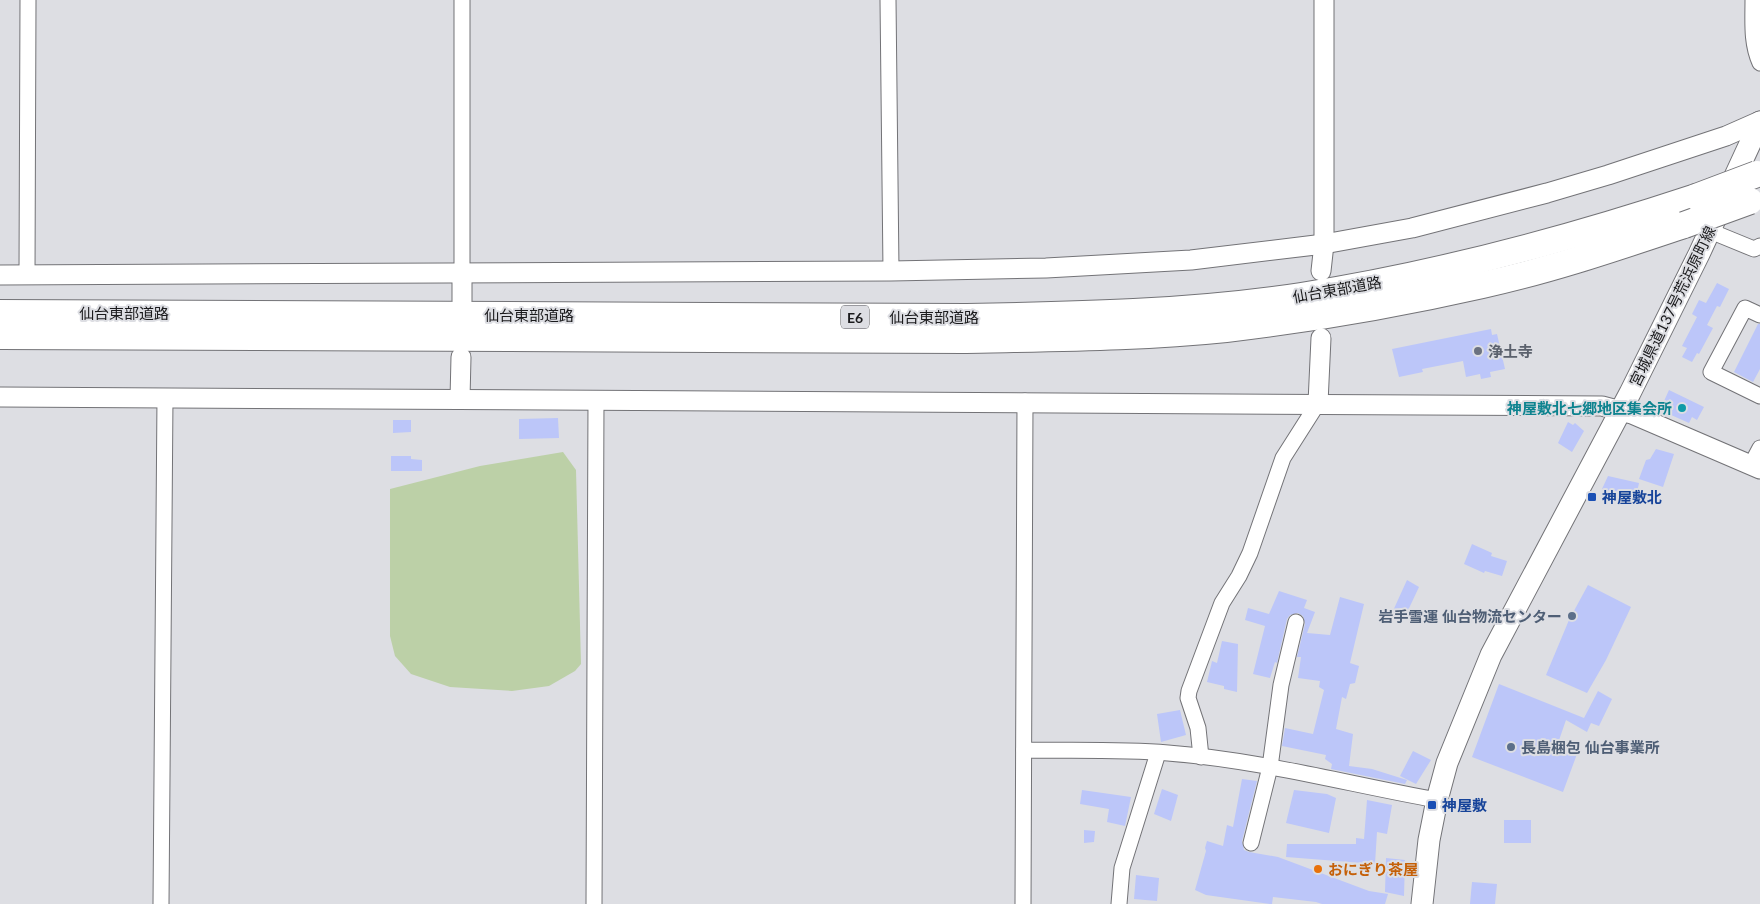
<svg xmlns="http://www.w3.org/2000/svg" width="1760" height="904" font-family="Lato,'Noto Sans JP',sans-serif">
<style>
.green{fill:#bcd0a7}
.building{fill:#bcc6f9}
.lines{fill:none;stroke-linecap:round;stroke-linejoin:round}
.minor-casing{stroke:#737377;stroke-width:17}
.tertiary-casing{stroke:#737377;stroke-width:21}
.secondary-casing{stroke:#737377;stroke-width:23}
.motorway-casing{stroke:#737377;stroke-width:28}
.minor{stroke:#fff;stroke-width:15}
.tertiary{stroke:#fff;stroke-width:19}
.secondary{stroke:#fff;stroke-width:21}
.motorway{stroke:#fff;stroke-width:26}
.motorway-bridge-casing{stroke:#737377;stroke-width:28;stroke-linecap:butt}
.motorway-bridge{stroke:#fff;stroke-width:26}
.worship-dot{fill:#6b7280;stroke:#dddee3;stroke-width:2}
.culture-dot{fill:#0f9aa8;stroke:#dddee3;stroke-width:2}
.transit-dot{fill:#1a4fb4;stroke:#dddee3;stroke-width:2}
.service-dot{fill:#5c6f8a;stroke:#dddee3;stroke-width:2}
.food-dot{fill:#e8710a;stroke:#dddee3;stroke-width:2}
.labels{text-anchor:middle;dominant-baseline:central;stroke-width:4;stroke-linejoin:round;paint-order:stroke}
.shield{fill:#dddee3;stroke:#545558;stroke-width:1}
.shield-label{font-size:14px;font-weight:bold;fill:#1a1a1c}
.street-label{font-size:15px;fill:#1a1a1c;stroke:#dddee3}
.worship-label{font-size:15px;font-weight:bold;fill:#5b616d;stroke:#dddee3;text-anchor:start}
.culture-label{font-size:15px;font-weight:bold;fill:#0d838f;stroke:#dddee3;text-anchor:end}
.transit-label{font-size:15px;font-weight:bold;fill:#164399;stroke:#dddee3;text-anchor:start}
.service-label{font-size:15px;font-weight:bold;fill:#4e5e75;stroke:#dddee3;text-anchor:end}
.food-label{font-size:15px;font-weight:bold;fill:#c56008;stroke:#dddee3;text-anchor:start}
</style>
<rect width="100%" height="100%" fill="#dddee3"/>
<polygon class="green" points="563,452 576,470 581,664 575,671 549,686 512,691 450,687 411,674 395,656 390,636 390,489 480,466"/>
<g class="building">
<polygon points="1717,283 1729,289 1720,307 1717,306 1707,325 1713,328 1699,354 1697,353 1692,362 1682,357 1687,348 1682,346 1697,317 1692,314 1699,300 1706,303"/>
<polygon points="1758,324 1760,324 1760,369 1753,382 1734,372"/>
<polygon points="1491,329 1492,335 1497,334 1505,369 1490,372 1491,377 1481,379 1480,374 1466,377 1463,361 1422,369 1423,372 1399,377 1392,349"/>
<polygon points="1669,390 1704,407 1697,420 1692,417 1689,423 1660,410"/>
<polygon points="558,418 559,438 519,439 519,419"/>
<polygon points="393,420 411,420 411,432 393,433"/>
<polygon points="1568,422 1573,425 1575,423 1584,431 1572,452 1558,443"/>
<polygon points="1656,449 1674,454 1663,487 1639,479 1646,460 1650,459"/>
<polygon points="391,456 411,456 411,459 422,460 422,471 391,471"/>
<polygon points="1608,476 1639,483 1636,497 1602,489"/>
<polygon points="1472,544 1492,553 1491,556 1507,561 1502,576 1485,571 1484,573 1464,564"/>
<polygon points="1407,580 1419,587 1403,621 1392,613"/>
<polygon points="1588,585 1631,607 1606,660 1587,693 1546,675 1569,620"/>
<polygon points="1279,591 1307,600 1304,608 1315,612 1307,633 1330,635 1340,597 1364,604 1350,663 1359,666 1355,683 1350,684 1346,699 1342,697 1336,729 1353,734 1349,766 1372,769 1407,780 1405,784 1331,769 1332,764 1325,759 1326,755 1282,746 1285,728 1313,734 1324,690 1319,687 1320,681 1298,678 1301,657 1297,657 1305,624 1303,616 1298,613 1290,615 1287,619 1277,663 1275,662 1270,678 1253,674 1265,626 1245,620 1248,608 1269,614"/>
<polygon points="1222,641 1238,644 1237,692 1224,689 1224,686 1207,682 1212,661 1217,663"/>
<polygon points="1499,684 1584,718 1598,691 1612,699 1599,726 1591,723 1587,732 1566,720 1557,746 1577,754 1563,792 1472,757"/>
<polygon points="1180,710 1186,735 1161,742 1157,714"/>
<polygon points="1413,751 1431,760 1416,784 1400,776"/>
<polygon points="1242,779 1257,781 1242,841 1244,850 1249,852 1278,857 1369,891 1388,894 1385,904 1322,904 1316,902 1273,897 1272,904 1270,904 1206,895 1195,890 1206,851 1205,848 1207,841 1223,846 1227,825 1233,827"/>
<polygon points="1162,789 1178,795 1171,821 1154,814"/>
<polygon points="1082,790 1131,797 1125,826 1107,822 1109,809 1080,804"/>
<polygon points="1294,790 1327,794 1336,798 1329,833 1286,823"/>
<polygon points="1367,800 1392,805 1387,834 1377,832 1375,864 1286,857 1287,844 1356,844 1356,838 1364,839"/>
<rect x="1504" y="820" width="27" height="23"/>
<polygon points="1084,830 1095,831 1094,842 1084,843"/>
<polygon points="1386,858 1405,860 1404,896 1385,892"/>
<polygon points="1136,875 1159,878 1157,901 1134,899"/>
<polygon points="1472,882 1497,884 1495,904 1470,904"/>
</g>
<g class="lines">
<defs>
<g id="minor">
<polyline points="462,0 462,274"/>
<polyline points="888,0 891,271"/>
<path d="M1753,0C1753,22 1751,43 1760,63"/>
<polyline points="1710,231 1754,249 1760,246"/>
<polyline points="27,274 28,0"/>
<polyline points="1760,315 1745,308 1711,372 1760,396"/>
<polyline points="1751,465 1760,448"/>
<path d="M1024,750C1071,751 1120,749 1168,753C1259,760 1348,784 1437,800"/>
<polyline points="1201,757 1198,728 1188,698 1189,691 1222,603 1239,576 1250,553 1283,458 1318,403"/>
<polyline points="1251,843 1270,767 1281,685 1296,622"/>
<polyline points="161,904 165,397"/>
<polyline points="594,904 596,400"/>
<polyline points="1023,904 1025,401"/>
<polyline points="1119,904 1122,868 1158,753"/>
</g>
<g id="tertiary">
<polyline points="1321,271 1324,244 1324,0"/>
<polyline points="0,275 891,271 1046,268 1191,260 1324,244 1412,228 1547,193 1608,175 1726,136 1760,121"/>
<polyline points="462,301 462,274"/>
<polyline points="0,397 1602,406 1632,414 1760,469"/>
<polyline points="460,399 461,357"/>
<polyline points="1318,403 1321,338"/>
</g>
<polyline id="secondary" points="1422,904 1429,840 1437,800 1447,763 1491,655 1630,393 1699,254 1760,122"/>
<g id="motorway">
<path d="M0,313L966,317C1077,315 1190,313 1301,296C1435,275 1566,240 1696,197"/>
<path d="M0,336L966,340C1052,338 1139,338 1226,329C1311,319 1398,304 1482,285C1551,270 1618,247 1684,225"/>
</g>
</defs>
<use href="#minor" class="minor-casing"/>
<use href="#tertiary" class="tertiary-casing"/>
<use href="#secondary" class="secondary-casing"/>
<use href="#motorway" class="motorway-casing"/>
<use href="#minor" class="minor"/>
<use href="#tertiary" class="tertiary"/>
<use href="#secondary" class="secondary"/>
<use href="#motorway" class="motorway"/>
<defs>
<g id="motorway-bridge">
<polyline points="1696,197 1757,174"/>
<polyline points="1684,225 1750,201"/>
</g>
</defs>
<use href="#motorway-bridge" class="motorway-bridge-casing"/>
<use href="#motorway-bridge" class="motorway-bridge"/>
</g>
<circle class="worship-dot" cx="1478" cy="351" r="5"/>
<circle class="culture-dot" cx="1682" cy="408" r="5"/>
<g class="transit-dot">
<rect x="1587" y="492" width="10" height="10" rx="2.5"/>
<rect x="1427" y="800" width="10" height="10" rx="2.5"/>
</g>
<g class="service-dot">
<circle cx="1572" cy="616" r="5"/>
<circle cx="1511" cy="747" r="5"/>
</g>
<circle class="food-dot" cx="1318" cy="869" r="5"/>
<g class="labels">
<rect class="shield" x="841" y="305.5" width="28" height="23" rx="4"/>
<g class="shield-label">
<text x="855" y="317">E6</text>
</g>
<g class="street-label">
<text transform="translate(1337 289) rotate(-10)">仙台東部道路</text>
<text transform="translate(1672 306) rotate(-64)">宮城県道137号荒浜原町線</text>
<text x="124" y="313">仙台東部道路</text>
<text x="529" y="315">仙台東部道路</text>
<text x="934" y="317">仙台東部道路</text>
</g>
<g class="worship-label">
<text x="1488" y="351">浄土寺</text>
</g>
<g class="culture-label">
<text x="1672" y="408">神屋敷北七郷地区集会所</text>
</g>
<g class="transit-label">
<text x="1602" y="497">神屋敷北</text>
<text x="1442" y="805">神屋敷</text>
</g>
<g class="service-label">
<text x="1562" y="616">岩手雪運 仙台物流センター</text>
<text x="1521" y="747" text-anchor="start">長島梱包 仙台事業所</text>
</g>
<g class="food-label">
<text x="1328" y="869">おにぎり茶屋</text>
</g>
</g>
</svg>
